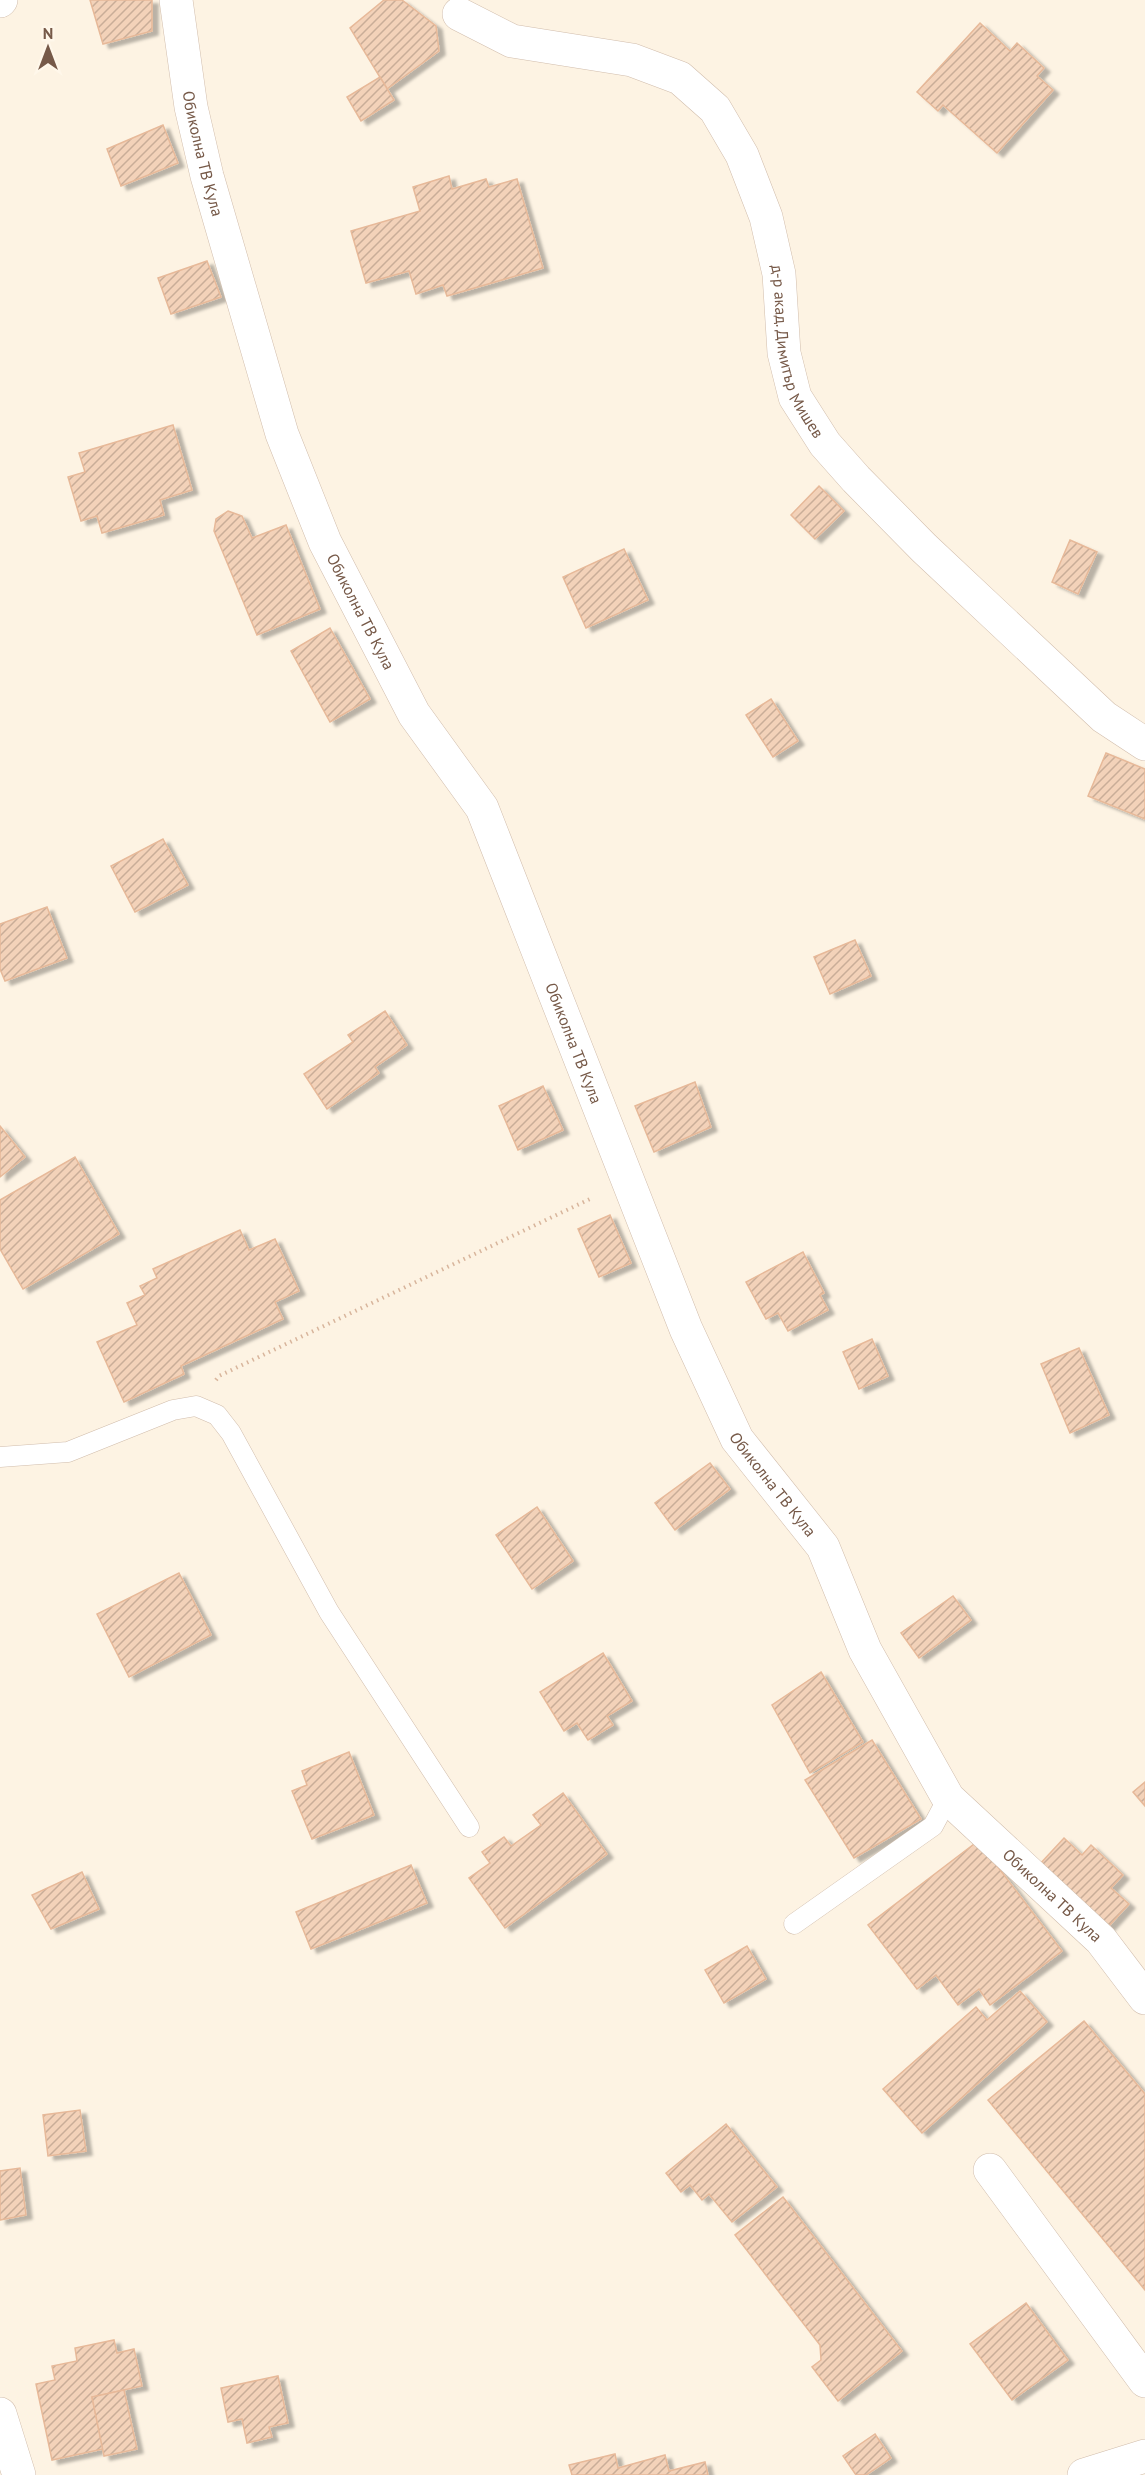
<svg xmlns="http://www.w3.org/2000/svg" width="1145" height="2475" font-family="'PT Sans',sans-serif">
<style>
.building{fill:url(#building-hatch);stroke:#e7b999;stroke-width:1.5;filter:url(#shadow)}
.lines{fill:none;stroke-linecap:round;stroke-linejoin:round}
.lane-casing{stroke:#d1bdac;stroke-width:21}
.street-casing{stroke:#d1bdac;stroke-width:34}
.path{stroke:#d8b59c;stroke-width:4;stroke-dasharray:1.5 4.5;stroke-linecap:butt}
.lane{stroke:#fff;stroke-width:20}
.street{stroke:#fff;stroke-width:33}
.labels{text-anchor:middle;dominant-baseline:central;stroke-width:5;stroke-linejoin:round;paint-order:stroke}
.street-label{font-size:16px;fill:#765948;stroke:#fff7ea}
</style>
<defs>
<pattern id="building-hatch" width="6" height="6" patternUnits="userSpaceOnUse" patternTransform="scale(1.5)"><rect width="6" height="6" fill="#f3d2b9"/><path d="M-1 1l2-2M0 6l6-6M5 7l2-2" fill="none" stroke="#c9ad98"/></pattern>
<filter id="shadow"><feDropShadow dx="6" dy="4" stdDeviation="1.5" flood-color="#0004"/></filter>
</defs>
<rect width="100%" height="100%" fill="#fdf3e3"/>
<g class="building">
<polygon points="90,0 152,0 152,31 103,44"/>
<polygon points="384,0 402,0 436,26 439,51 387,89 350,28"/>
<polygon points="980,23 1010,51 1017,43 1044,68 1037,76 1053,90 997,153 943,105 938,111 917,92"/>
<polygon points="380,77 394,100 361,121 347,97"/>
<polygon points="163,125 178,163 121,186 107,149"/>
<polygon points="449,176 452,189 486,179 489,187 517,179 543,268 447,296 443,285 416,294 409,271 366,283 351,231 420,211 413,187"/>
<polygon points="207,261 221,297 171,314 158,278"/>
<polygon points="173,425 192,490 160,500 164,515 102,533 97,516 81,521 68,477 85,472 79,453"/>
<polygon points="819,486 844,511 815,539 791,515"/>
<polygon points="228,511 242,516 252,538 286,525 320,609 257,635 214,531 216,519"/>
<polygon points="1070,540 1097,552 1078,594 1052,582"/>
<polygon points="624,549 648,600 586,628 563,577"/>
<polygon points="330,628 370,699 330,722 291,651"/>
<polygon points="771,699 798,741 773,757 746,715"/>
<polygon points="1106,753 1145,769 1145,819 1088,796"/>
<polygon points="163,839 188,885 135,912 111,866"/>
<polygon points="47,907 67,958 5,981 0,969 0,924"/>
<polygon points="855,940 871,976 830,994 814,957"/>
<polygon points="385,1011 407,1045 375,1067 379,1073 327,1109 304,1074 353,1042 348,1035"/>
<polygon points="695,1082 711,1127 654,1152 635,1106"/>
<polygon points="543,1086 563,1130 518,1150 499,1106"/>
<polygon points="0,1126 25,1157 0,1177"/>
<polygon points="75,1157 119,1234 23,1289 0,1249 0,1200"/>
<polygon points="610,1215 631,1263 599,1277 578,1229"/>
<polygon points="240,1230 249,1250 275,1239 299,1291 275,1302 283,1319 181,1366 184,1374 124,1402 97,1342 137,1325 127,1303 145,1295 140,1286 157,1278 153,1269"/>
<polygon points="803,1252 824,1293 820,1295 828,1310 788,1331 778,1313 766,1319 746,1282"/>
<polygon points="872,1339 888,1376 859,1389 843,1352"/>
<polygon points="1079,1348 1109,1415 1070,1433 1041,1364"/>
<polygon points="710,1463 730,1489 675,1530 655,1503"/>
<polygon points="537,1507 573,1561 532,1589 496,1535"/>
<polygon points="179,1573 211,1635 129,1677 97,1614"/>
<polygon points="953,1596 971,1620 919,1658 901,1633"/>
<polygon points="603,1653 632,1701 607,1716 613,1725 588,1740 577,1723 564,1731 540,1692"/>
<polygon points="821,1672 863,1742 810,1773 772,1705"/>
<polygon points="872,1740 921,1819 854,1858 805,1780"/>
<polygon points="349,1752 374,1815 312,1839 292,1791 307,1785 302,1771"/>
<polygon points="1145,1782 1145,1806 1133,1792"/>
<polygon points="563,1793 607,1854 505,1928 469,1878 490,1863 482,1852 504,1837 511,1846 541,1825 533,1815"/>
<polygon points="1064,1838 1082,1855 1091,1845 1123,1875 1111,1888 1129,1904 1107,1928 1039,1865"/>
<polygon points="978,1841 1062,1951 990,2005 979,1989 958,2005 936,1975 917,1989 868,1925"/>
<polygon points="411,1865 427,1903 311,1949 296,1912"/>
<polygon points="82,1872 99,1909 51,1929 32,1895"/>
<polygon points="747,1946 766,1979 724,2003 705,1970"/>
<polygon points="1020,1991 1047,2022 922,2133 883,2089 976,2007 987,2020"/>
<polygon points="1084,2021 1145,2094 1145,2290 988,2100"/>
<polygon points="80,2110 86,2151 48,2156 43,2115"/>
<polygon points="726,2124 777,2187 732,2222 709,2194 702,2200 690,2185 681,2192 666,2173"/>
<polygon points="20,2168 26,2215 0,2220 0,2171"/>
<polygon points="783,2197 902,2351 838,2401 812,2367 821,2360 820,2345 735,2235"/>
<polygon points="1026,2303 1068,2360 1012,2400 970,2344"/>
<polygon points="114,2340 117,2353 134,2349 142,2386 92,2397 103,2449 52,2460 36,2384 55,2380 52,2366 77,2361 75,2348"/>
<polygon points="278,2376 288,2423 269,2427 272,2437 247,2443 242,2419 228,2422 221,2388"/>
<polygon points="124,2390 137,2449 104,2456 92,2397"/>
<polygon points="875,2434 891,2458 866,2475 856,2475 843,2456"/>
<polygon points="615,2454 618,2468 665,2455 669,2471 705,2462 708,2475 572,2475 569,2465"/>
</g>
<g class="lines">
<defs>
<g id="lane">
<polyline points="0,1457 68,1452 173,1410 196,1406 217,1415 231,1433 329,1612 469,1827"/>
<polyline points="794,1924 933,1826 948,1798"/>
</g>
<g id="street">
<path id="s1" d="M176,0L191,107L207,176L282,434L325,542L414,714L482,808L686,1329L737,1439L823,1547L865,1650L948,1798L1101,1940L1145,1998"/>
<polyline points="0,1 1,0"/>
<path id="s2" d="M459,14L512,41L632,60L680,78L715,109L742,155L766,217L779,274L784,353L795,397L825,444L856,479L924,548L1104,717L1145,744"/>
<polyline points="990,2170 1145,2381"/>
<polyline points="0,2414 19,2475"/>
<polyline points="1084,2475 1145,2456"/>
</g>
</defs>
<use href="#lane" class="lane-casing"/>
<use href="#street" class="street-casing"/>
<polyline class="path" points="216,1380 219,1376 592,1198"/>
<use href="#lane" class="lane"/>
<use href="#street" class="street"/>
</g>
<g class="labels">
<g class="street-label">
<text stroke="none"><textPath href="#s1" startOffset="156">Обиколна ТВ Кула</textPath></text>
<text stroke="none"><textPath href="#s2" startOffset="538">д-р акад. Димитър Мишев</textPath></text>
<text stroke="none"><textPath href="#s1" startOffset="642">Обиколна ТВ Кула</textPath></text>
<text stroke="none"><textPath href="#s1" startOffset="1126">Обиколна ТВ Кула</textPath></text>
<text stroke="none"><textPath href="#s1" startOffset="1612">Обиколна ТВ Кула</textPath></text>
<text stroke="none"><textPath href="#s1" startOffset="2116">Обиколна ТВ Кула</textPath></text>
</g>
</g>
<g transform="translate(48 48)" stroke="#fff7ea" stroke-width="4.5" paint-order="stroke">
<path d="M0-4.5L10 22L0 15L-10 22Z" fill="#765948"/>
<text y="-9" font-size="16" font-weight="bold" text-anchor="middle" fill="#765948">N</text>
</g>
</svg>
